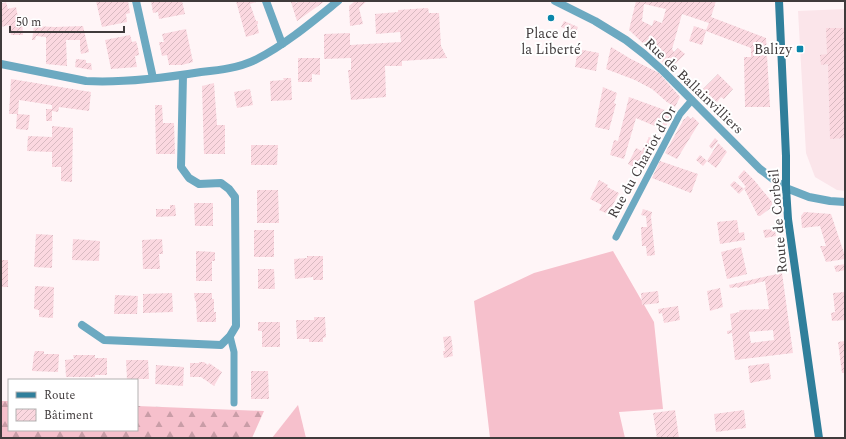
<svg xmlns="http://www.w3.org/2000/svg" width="846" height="439" font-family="Spectral,serif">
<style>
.built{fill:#fbe5ea}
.grass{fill:#f6c0cc}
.forest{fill:url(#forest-firs)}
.building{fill:url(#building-hatch);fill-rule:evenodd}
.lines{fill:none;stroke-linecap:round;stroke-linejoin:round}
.service{stroke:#6ca9c1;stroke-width:7}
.minor{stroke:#6ca9c1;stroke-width:8}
.tertiary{stroke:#6ca9c1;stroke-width:8}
.secondary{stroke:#307f9b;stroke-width:8}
.poi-dot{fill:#0a86aa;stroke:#fff;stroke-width:1.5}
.labels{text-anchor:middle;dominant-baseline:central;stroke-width:4;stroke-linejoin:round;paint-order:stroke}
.poi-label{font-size:14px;fill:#403b3c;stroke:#fff}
.street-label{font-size:14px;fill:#403b3c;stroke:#fff}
</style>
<defs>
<pattern id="forest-firs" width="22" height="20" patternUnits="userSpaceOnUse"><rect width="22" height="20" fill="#f6c0cc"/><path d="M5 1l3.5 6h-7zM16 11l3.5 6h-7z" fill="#c99da7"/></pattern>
<pattern id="building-hatch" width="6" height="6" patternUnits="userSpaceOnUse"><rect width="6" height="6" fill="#fbd8e0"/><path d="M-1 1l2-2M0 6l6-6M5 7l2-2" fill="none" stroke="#d8bac1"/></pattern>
</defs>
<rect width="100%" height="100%" fill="#fff5f7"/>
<polygon class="built" points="845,9 845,191 837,190 815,177 806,153 798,11"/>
<g class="grass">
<polygon points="613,251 654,322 663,409 619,412 625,438 490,438 474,301 534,273"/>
<polygon points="298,405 306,438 272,438"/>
</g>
<polygon class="forest" points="1,401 9,401 9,430 137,430 137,406 264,411 252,438 1,438"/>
<g class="building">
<polygon points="96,1 128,1 130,13 126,14 127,22 102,27"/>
<polygon points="151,1 182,1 185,14 159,19 158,12 153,13"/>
<polygon points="236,1 259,1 250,4 256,21 258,21 258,24 257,24 259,33 246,37"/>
<polygon points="295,1 296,3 301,1 325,1 297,21 291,2"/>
<polygon points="352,1 367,1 359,8 363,24 350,26 349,6 354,2"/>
<path d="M636,1H716L711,17L766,38L770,107H745L744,57H751V48L706,31L702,45L689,41L694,26L706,30L709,23L682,14L672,49L674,52L678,48L685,54L670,69L629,30ZM644,4L666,9L662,23L654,20L652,26L642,21Z"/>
<polygon points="6,2 8,9 16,7 19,22 22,21 23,35 11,35 9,25 1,27 1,4"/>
<polygon points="428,8 429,13 439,13 441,46 447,58 402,61 402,66 385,66 386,97 351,100 348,70 351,70 351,58 324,59 324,34 350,33 350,45 401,42 400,32 376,34 375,14 398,12 398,10"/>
<polygon points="564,21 578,27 575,33 561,27"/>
<polygon points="34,26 55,27 83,26 89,52 81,54 80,47 80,40 66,40 67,66 46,64 46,37 36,36 35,40 32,40"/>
<polygon points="826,28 845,28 845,138 830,139 828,64 821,65 820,55 827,54"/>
<polygon points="186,29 193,62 182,65 169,65 167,55 162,56 159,42 164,42 162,34"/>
<polygon points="130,35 132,42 136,41 138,48 139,55 135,56 137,67 111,69 105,40"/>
<polygon points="611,47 631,59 659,73 680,97 675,107 667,102 652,89 635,80 606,69"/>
<polygon points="578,49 599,53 596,71 575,67"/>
<polygon points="298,58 320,58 320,75 312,74 312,82 298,82"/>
<polygon points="76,59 86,60 86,63 91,63 92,70 75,67"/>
<polygon points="718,74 733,89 724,99 721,97 717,102 703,89"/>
<polygon points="283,78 291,78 292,100 271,101 270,81 284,80"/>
<polygon points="11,79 91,92 89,111 59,107 58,112 52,111 52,121 46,121 46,109 52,109 52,105 19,100 18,114 30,115 28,130 16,129 17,114 9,114"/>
<polygon points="214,83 217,125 225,125 225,154 204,154 202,86"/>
<polygon points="603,87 617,93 614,103 616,104 609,130 595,127"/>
<polygon points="250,89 253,105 237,108 234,92"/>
<polygon points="629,97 673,113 664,130 636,118 624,159 610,155 614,140 618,141"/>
<polygon points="155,105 162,105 163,123 174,123 175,154 156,154"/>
<polygon points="688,116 691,119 693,117 699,123 677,159 665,153 684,119 685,119"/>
<polygon points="52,126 73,128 72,182 61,181 61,167 52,167 52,152 27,151 28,136 52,137"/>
<polygon points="649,137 658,141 642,172 628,164 636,148 642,151"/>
<polygon points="715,138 718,141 712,149 709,146"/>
<polygon points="718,143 727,152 716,168 707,161"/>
<polygon points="251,145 278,145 277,165 251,165"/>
<polygon points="700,155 707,161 703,166 696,160"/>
<polygon points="660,161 698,174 691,193 652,178"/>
<polygon points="744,170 754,180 772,202 772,207 760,216 758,216 744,188 746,187 738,177"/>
<polygon points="599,180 608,185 607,187 619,193 608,214 599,210 602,205 590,199"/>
<polygon points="734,181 744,189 739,194 730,185"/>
<polygon points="257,190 278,190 279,223 257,223"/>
<polygon points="194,203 213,203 213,226 195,226"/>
<polygon points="170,205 175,205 176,216 156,217 156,209 170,209"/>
<polygon points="643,209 652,212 651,217 655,255 647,256 646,246 642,246 641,227 647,227 646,216 641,215"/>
<polygon points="804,212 831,214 845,256 845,259 826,262 820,246 826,246 820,226 802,228 801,216"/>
<polygon points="737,220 739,233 744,232 745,240 720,244 717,222"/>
<polygon points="775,229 776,236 765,238 763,230"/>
<rect x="254" y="230" width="20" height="27"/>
<polygon points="36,234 53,235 52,268 34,267"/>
<polygon points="73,239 100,241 99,261 72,260"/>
<polygon points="162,239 163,254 159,254 160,269 143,269 142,240"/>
<polygon points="741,247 747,274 727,279 721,252"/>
<polygon points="196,251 215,252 215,261 212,261 212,281 196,281"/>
<polygon points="307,256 323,256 323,280 313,280 313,277 295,279 294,259 307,258"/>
<rect x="1" y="260" width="7" height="27"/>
<polygon points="845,264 845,270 836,272 834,266"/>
<polygon points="258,269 274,269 275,289 258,289"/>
<path d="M782,273L793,353L735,360L732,333L727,334V331L732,330L730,314L739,312L740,310L769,309L765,281L737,288V287L730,288L729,285L759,278ZM773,330L774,340L751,343L749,332Z"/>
<polygon points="35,286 54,287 53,318 39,317 39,310 34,309"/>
<polygon points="720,288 723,307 710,311 707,291"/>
<polygon points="658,291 659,303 642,305 641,293"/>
<polygon points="845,292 845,320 832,321 831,313 835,312 833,293"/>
<polygon points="172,293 173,312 143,313 143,294"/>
<polygon points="194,293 212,293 212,299 214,299 214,312 216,312 216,322 197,322 196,301 195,301"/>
<polygon points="115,295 138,296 137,314 114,314"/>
<polygon points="678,306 680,320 664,323 662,313 659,314 658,309"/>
<polygon points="314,317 325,317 326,337 323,338 323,342 309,342 309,339 297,339 296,320 314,320"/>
<polygon points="258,322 280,322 280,347 262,347 262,331 258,331"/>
<polygon points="451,336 453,350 452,350 453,356 444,358 443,351 445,351 443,337"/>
<polygon points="845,341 845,373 842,373 838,342"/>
<polygon points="35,351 44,351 44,354 59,354 58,372 32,371 34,354"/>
<polygon points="73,355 95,355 95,358 107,358 107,375 95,375 95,377 66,377 65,360 74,359"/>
<polygon points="126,360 148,360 149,379 127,379"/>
<polygon points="199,362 204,362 208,365 209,363 222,372 214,386 201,377 190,377 190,363 199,363"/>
<polygon points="769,363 771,379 750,383 748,366"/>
<polygon points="156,365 184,367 183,386 155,384"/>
<polygon points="251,371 268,371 269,399 251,399"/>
<polygon points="675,410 679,438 657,438 653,413"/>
<polygon points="744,410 746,428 716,432 714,414"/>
</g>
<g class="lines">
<g class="service">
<polyline points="616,237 680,114 692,100"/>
<polyline points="230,336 234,352 234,403"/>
</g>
<g class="minor">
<polyline points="136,1 153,78"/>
<polyline points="266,1 282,44"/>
<polyline points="555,1 595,21 626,40 644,54 662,70 760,169 773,179 786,188"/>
<path d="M1,64L86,81C124,83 164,78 201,72C220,70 239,68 257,59C286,44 312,22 338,1"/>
<polyline points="82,325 104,340 221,345 230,336 236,326 235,197 229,189 221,183 199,184 189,178 181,167 183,75"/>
</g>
<polyline class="tertiary" points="786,188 809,197 830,201 845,202"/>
<polyline class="secondary" points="779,1 786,156 786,188 788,219 819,438"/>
</g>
<g class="poi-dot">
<circle cx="551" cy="18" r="4"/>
<rect x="796" y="45" width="8" height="8" rx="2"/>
</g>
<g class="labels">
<g class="poi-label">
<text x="551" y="33">Place de<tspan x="551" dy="16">la Liberté</tspan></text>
<text x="792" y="49" text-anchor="end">Balizy</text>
</g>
<g class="street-label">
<text transform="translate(694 86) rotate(44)">Rue de Ballainvilliers</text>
<text transform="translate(642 162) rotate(-61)">Rue du Chariot d'Or</text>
<text transform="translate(778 221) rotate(-95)">Route de Corbeil</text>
</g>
</g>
<rect width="846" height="439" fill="none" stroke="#403b3c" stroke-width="4"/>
<rect x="8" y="379" width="130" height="52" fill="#ffffff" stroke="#b3b1b1"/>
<rect x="16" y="392" width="20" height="6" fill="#307f9b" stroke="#b3b1b1"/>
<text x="44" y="399" font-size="12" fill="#403b3c">Route</text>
<rect x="16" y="409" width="20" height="12" fill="url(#building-hatch)" stroke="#b3b1b1"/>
<text x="44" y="419" font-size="12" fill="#403b3c">Bâtiment</text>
<path d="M10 26v6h114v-6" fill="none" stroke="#403b3c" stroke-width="2"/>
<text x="16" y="26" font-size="12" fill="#403b3c" stroke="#ffffff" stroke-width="3" paint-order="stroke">50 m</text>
</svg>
